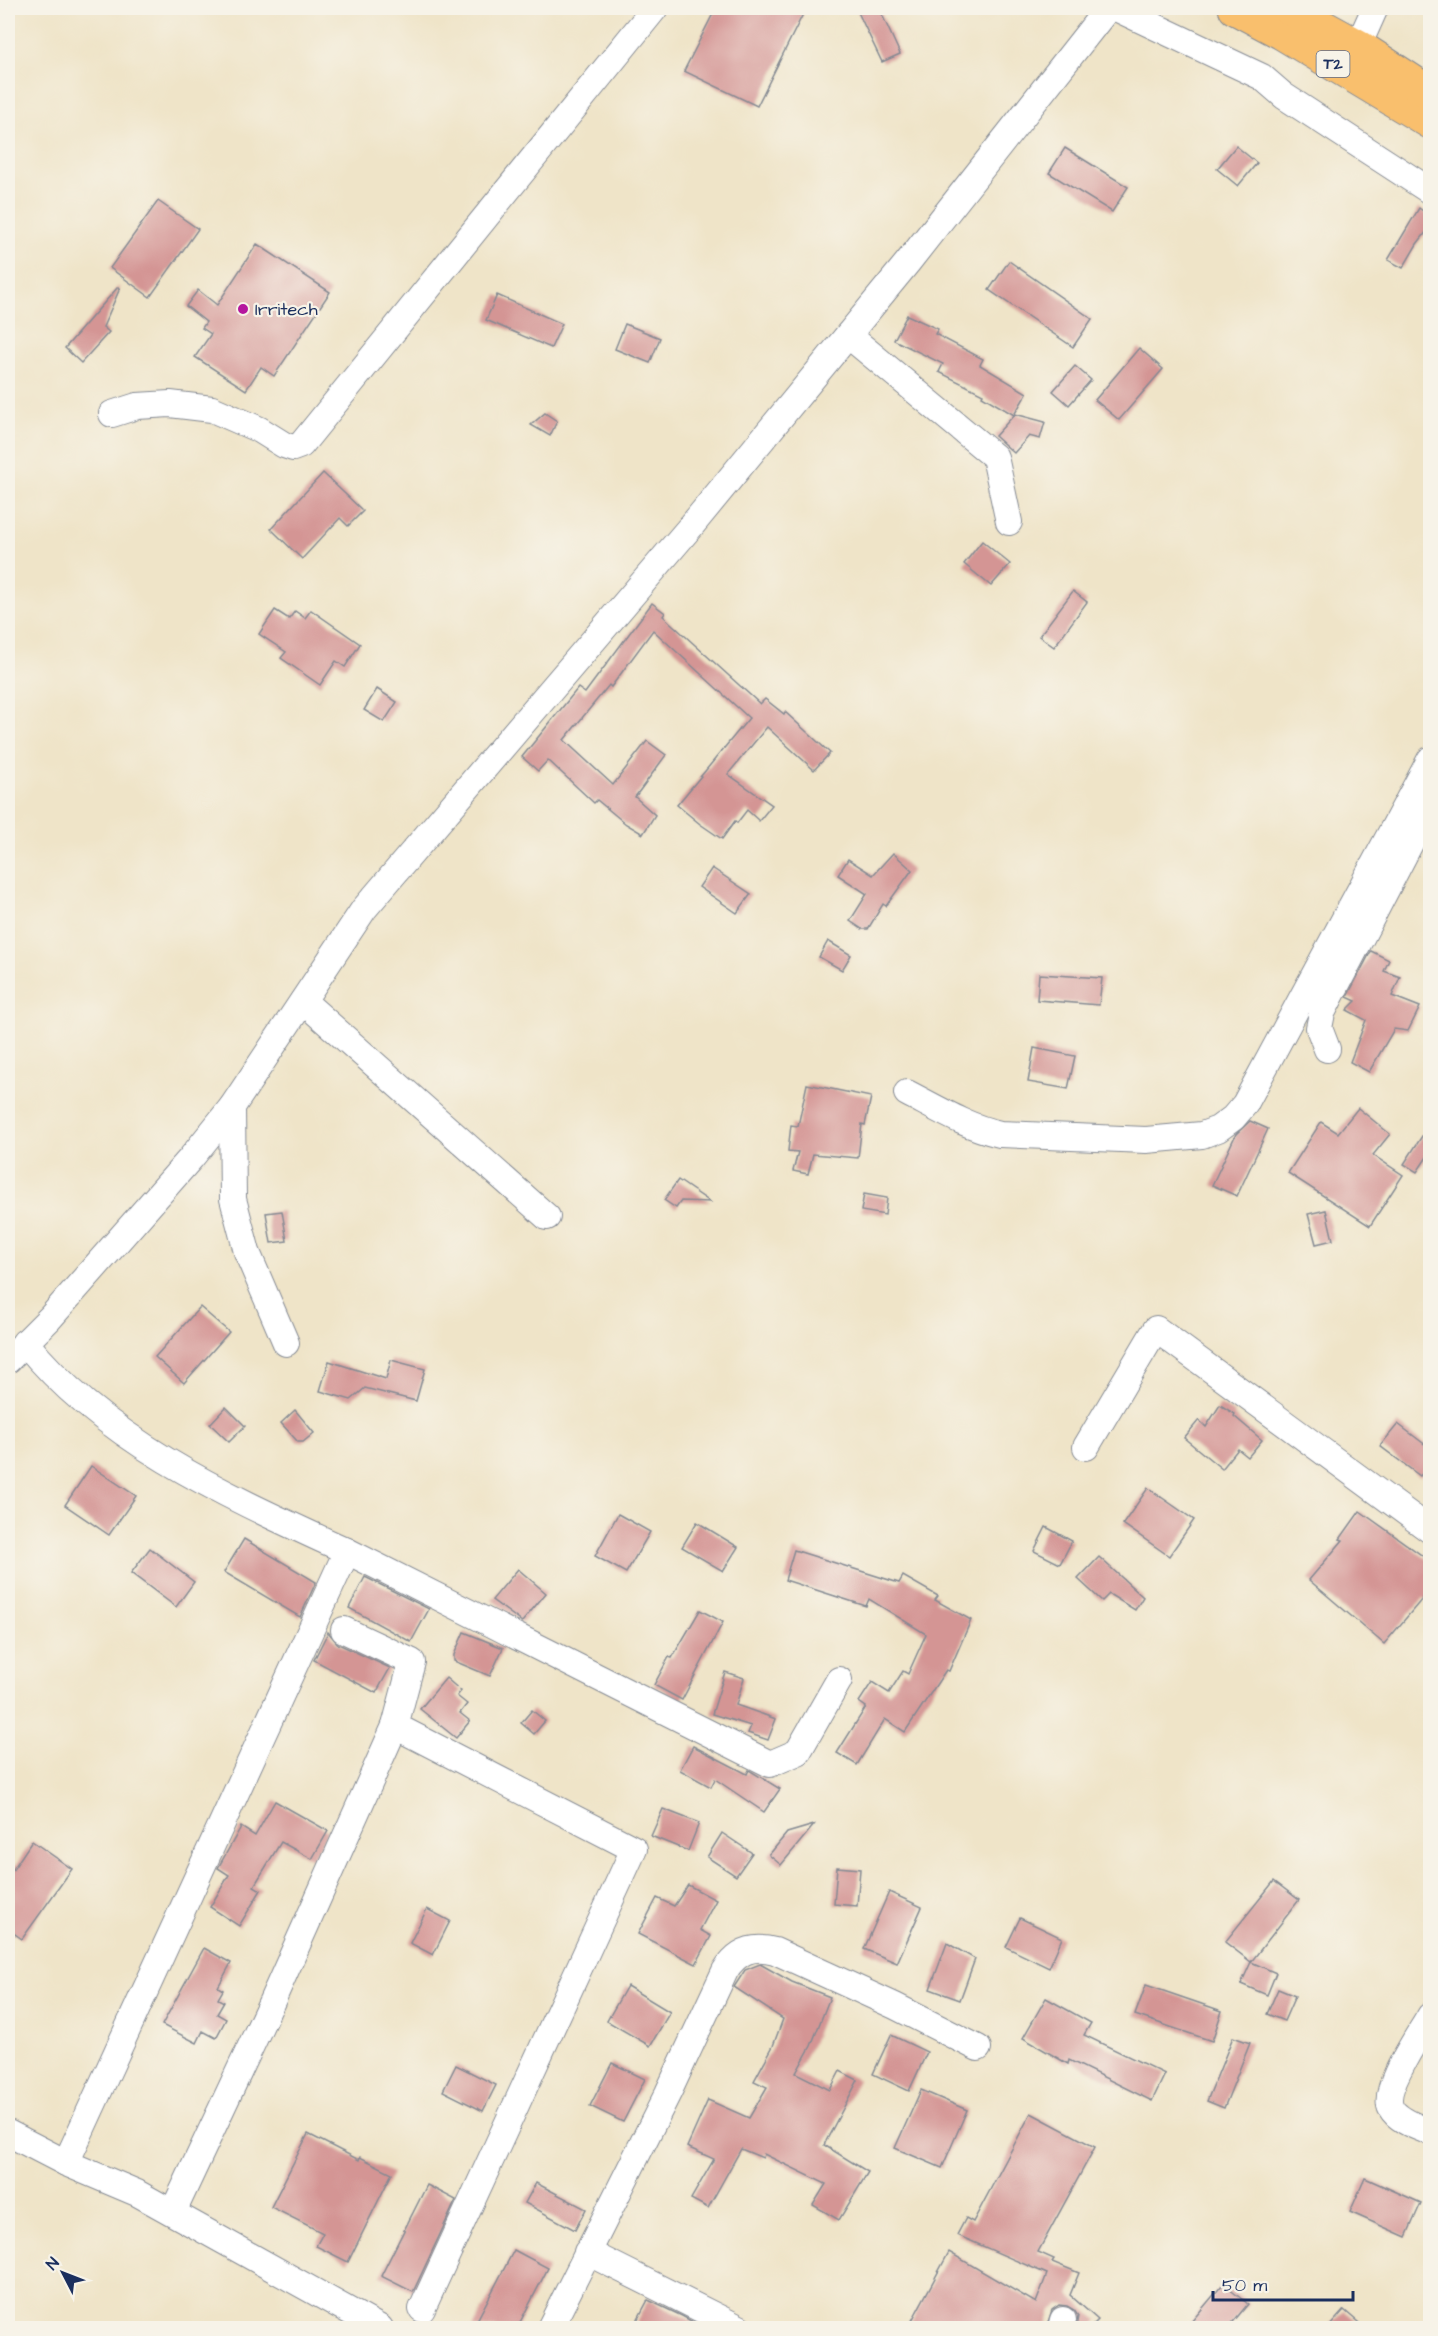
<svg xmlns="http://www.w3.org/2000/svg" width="1438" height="2336" font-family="'Architects Daughter',sans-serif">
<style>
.building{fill:#d49594}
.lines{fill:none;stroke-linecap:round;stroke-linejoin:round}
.minor-casing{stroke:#858a93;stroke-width:28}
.highway-casing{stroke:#858a93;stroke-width:35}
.minor{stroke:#fff;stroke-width:26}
.highway{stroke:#f9bf6d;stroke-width:33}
.poi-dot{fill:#b5179e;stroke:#f7f3e8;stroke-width:2}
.labels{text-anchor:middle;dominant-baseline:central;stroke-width:4.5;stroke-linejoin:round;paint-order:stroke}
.shield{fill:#f7f3e8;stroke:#5d6a87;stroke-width:1.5}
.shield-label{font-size:16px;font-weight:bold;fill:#1b2f5e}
.poi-label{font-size:18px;fill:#1b2f5e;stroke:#f7f3e8;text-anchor:start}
</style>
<rect width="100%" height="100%" fill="#f7f3e8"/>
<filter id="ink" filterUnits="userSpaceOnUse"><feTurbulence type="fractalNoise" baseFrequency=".0167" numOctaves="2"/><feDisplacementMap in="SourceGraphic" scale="12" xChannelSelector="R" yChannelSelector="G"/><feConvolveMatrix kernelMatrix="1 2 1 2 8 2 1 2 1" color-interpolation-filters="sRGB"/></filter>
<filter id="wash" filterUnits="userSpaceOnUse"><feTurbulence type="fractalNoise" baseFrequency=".008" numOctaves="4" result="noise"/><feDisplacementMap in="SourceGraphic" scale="24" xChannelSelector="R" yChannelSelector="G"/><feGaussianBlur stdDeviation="1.35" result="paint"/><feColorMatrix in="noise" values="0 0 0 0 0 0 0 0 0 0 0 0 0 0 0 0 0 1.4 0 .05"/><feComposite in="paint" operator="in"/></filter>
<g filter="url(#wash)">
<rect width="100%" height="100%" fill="#efe4c8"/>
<g id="blocks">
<g class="building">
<polygon points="716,8 806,8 757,106 684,71"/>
<polygon points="856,8 879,8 900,54 882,62"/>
<polygon points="1236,146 1257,163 1238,186 1217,169"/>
<polygon points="1065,148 1128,187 1112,212 1049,173"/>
<polygon points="158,201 198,229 150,297 110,268"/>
<polygon points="1419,208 1431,217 1431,226 1417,244 1403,268 1388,260"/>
<polygon points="257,244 330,292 274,376 261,367 246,390 195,357 211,334 202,328 206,322 186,306 198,290 217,305"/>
<polygon points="1009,261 1092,319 1073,347 989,290"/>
<polygon points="118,287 120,288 103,327 109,332 81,363 65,348"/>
<polygon points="497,295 562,324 551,348 486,320"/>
<polygon points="907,315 938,329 935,334 983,359 980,365 1027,393 1014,415 982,396 983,394 939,372 943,364 894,340"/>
<polygon points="625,324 660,338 650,363 615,349"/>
<polygon points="1139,348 1163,369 1119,420 1095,400"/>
<polygon points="1075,366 1091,380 1069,405 1053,391"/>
<polygon points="545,413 557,421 550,436 531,425"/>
<polygon points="1015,414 1045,422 1040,439 1029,436 1014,453 995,436"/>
<polygon points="323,473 363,511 348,526 340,518 302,559 271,529"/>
<polygon points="982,541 1010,564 991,586 964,564"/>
<polygon points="1073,591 1087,602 1054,647 1039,636"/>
<polygon points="652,603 665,613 663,616 760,704 765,699 784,714 785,712 830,753 814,770 767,727 728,774 772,805 759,821 747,810 737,823 735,821 722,839 700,824 677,805 749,718 653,630 611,687 609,685 564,740 613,785 647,741 666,755 635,797 655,815 643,834 626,824 597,800 594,803 548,760 538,771 522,757 578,688 585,693"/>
<polygon points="275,610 289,619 295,611 305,618 311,610 360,644 345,667 336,661 320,685 281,658 286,652 259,634"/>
<polygon points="377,689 397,702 384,722 364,710"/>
<polygon points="893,853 912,870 886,906 883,904 868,929 862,929 850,921 867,894 838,875 848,859 873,875"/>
<polygon points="712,868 751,894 737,913 699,887"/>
<polygon points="828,941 851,955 842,970 819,957"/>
<polygon points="1371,951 1389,960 1384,971 1400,977 1392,996 1420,1007 1408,1031 1394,1029 1369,1072 1350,1062 1366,1020 1347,1010 1356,1001 1347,997"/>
<polygon points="1039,974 1102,978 1099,1005 1037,1000"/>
<polygon points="1034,1048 1075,1056 1068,1089 1028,1082"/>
<polygon points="807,1084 871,1097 865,1125 862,1124 858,1158 813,1154 808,1174 793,1171 798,1152 788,1151 791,1125 798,1126"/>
<polygon points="1358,1108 1390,1134 1373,1155 1403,1175 1370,1226 1288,1173 1321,1122 1338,1133"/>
<polygon points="1250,1121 1268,1129 1237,1196 1212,1185 1236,1134"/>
<polygon points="1431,1122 1431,1151 1417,1172 1404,1164"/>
<polygon points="678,1180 710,1202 681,1201 676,1208 664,1200"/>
<polygon points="864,1194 887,1198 885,1215 861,1211"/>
<polygon points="1326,1210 1333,1240 1316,1244 1308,1214"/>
<polygon points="282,1211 287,1241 271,1243 266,1213"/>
<polygon points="200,1307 229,1332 184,1383 155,1357"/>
<polygon points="391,1360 425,1369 416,1401 365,1388 351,1400 320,1391 329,1361 386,1379"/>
<polygon points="1220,1405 1235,1414 1234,1416 1262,1440 1248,1457 1238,1449 1222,1469 1184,1438 1199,1420 1206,1427"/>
<polygon points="226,1407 245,1426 229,1442 210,1424"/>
<polygon points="295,1410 314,1433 303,1442 298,1442 281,1423"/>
<polygon points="1398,1424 1431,1449 1431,1463 1420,1476 1380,1446"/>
<polygon points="91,1466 136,1496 109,1535 65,1505"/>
<polygon points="1148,1488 1194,1520 1169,1556 1123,1524"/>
<polygon points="1360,1511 1431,1562 1431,1604 1423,1598 1384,1644 1309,1580 1343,1540 1340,1539"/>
<polygon points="618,1514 650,1532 626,1573 595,1556"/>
<polygon points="697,1522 738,1547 723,1571 682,1547"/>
<polygon points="1046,1527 1072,1541 1060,1564 1034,1551"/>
<polygon points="244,1539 316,1582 300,1617 224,1572"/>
<polygon points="150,1548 194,1582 176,1607 131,1573"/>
<polygon points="794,1550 899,1583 903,1576 938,1596 935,1600 971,1620 949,1671 946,1670 905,1732 885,1719 857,1765 837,1753 866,1707 859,1702 872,1682 889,1693 903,1671 908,1674 926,1634 869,1599 866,1606 785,1580"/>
<polygon points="1099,1557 1143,1597 1135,1610 1109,1594 1102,1601 1078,1579"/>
<polygon points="518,1569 546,1593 522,1622 492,1600"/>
<polygon points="365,1577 429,1609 411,1642 349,1608"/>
<polygon points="700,1610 723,1622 682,1700 654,1685 669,1657 672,1658"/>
<polygon points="328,1632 338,1644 390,1668 376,1693 314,1660"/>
<polygon points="464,1632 503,1648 490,1676 454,1661 454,1655"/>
<polygon points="725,1672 744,1678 736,1705 776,1719 768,1740 748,1733 751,1726 712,1714"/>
<polygon points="446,1678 461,1691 457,1696 467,1704 460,1713 470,1721 456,1738 420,1709"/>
<polygon points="532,1710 545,1721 534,1734 521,1723"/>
<polygon points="693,1746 747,1774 749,1770 780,1789 764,1812 715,1779 711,1787 680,1770"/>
<polygon points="275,1801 328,1831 312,1859 281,1842 254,1886 261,1890 239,1926 210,1907 229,1875 218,1868 241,1827 255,1836"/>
<polygon points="663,1809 699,1823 688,1851 651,1836"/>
<polygon points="814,1825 781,1865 769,1855 787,1833"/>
<polygon points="722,1833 752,1853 736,1876 707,1857"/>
<polygon points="32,1841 72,1869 22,1939 8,1929 8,1877"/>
<polygon points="837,1867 860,1869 857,1906 834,1904"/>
<polygon points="1274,1881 1299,1900 1251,1962 1225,1942"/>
<polygon points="688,1885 716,1900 700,1930 711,1936 696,1964 638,1934 657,1898 674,1906"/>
<polygon points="889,1892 922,1907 897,1963 864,1949"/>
<polygon points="427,1909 450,1921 433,1955 410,1943"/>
<polygon points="1020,1918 1062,1938 1049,1968 1006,1947"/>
<polygon points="947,1943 975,1959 960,2000 930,1989"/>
<polygon points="204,1948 231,1963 218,1987 223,1990 218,1999 224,2002 217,2014 226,2019 216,2038 203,2031 197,2043 162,2025"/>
<polygon points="1251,1962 1276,1973 1267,1995 1241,1984"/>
<polygon points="760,1964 792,1982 830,1997 811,2046 796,2073 830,2090 840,2071 858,2080 824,2145 868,2172 839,2220 813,2205 826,2184 764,2154 763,2158 741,2149 708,2208 691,2199 714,2159 687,2147 708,2100 749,2118 767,2087 754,2081 773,2046 783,2019 734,1987 745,1970"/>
<polygon points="1146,1985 1222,2011 1212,2041 1135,2015"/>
<polygon points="627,1986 670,2012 650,2046 607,2021"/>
<polygon points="1278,1989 1295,1996 1284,2021 1267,2014"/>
<polygon points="1046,1998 1091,2023 1084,2035 1165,2074 1152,2101 1069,2060 1068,2064 1023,2038"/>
<polygon points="891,2035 927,2052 909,2091 873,2074"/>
<polygon points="1233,2037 1250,2043 1224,2108 1207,2101"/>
<polygon points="612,2063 645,2079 623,2122 590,2106"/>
<polygon points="456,2065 496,2085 483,2111 443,2091"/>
<polygon points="921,2090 967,2110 942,2168 895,2148"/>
<polygon points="1031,2113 1095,2147 1038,2252 1054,2259 1052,2262 1079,2273 1070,2295 1098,2320 1090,2328 1076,2328 1078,2316 1074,2310 1067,2306 1059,2305 1052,2310 1046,2328 908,2328 949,2252 1036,2303 1047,2274 957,2235 966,2218 973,2222"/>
<polygon points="308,2134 359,2160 360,2157 392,2173 348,2262 316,2246 323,2233 271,2207"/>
<polygon points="1365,2178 1421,2203 1406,2237 1350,2212"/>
<polygon points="536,2183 586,2209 575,2230 525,2203"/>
<polygon points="427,2185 456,2200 413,2292 381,2276"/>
<polygon points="514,2250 548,2268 517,2328 473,2328"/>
<polygon points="1223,2284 1248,2304 1228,2328 1186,2328"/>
<polygon points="648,2300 682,2316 704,2328 633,2328"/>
<polygon points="1344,2310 1365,2328 1328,2328"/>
</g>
</g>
</g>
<g filter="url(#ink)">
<use href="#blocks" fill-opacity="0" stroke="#858a93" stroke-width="1.5"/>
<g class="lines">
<defs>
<g id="minor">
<polyline points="1116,8 1262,77 1284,96 1430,191"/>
<polyline points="1358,46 1375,8"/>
<polyline points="848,335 995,457 1009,522"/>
<polyline points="112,414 137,406 170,404 212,409 260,430 284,445 293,448 301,445 655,8"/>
<polyline points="303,1001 547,1217"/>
<polyline points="1327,1049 1319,1028 1322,1013 1430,805"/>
<path d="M907,1093C938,1109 967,1127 1000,1134L1146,1140L1202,1135L1218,1129L1233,1118L1245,1104L1430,760"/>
<polyline points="232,1107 233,1199 247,1252 286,1343"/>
<path d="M25,1342C106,1443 232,1498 347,1551L770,1764L798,1752L839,1680"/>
<polyline points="8,1360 50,1318 191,1158 232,1107 364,909 692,525 908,262 1108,8"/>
<polyline points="1086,1447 1156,1329 1430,1530"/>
<polyline points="395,1726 634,1849 422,2309"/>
<path d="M1430,2016C1420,2034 1381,2089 1391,2108C1398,2121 1418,2127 1430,2132"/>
<polyline points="8,2133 66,2163 137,2193 380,2328"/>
<polyline points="66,2163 347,1551"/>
<polyline points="173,2212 272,2001 395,1726 412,1662 344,1630"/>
<polyline points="587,2252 739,2328"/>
<path d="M550,2328L668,2093L725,1971C737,1951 753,1945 775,1951L895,2006L978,2048"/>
<polyline points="1061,2328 1063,2320"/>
</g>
<g id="highway">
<polyline points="1235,8 1282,33 1430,122"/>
<polyline points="1289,8 1358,46 1430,93"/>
</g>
</defs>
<use href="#minor" class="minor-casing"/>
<use href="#highway" class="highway-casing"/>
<use href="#minor" class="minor"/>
<use href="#highway" class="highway"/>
</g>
</g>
<circle class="poi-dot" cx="243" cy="309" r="6"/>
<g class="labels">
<rect class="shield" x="1316.5" y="51" width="33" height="26" rx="4.5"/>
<g class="shield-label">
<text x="1333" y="64">T2</text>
</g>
<g class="poi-label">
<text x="255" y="309">Irritech</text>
</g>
</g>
<rect width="1438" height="2336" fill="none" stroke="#f7f3e8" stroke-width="30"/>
<g transform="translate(63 2273) rotate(312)" stroke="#f7f3e8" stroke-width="4.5" paint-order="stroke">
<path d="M0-4.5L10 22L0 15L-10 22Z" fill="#1b2f5e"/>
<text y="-9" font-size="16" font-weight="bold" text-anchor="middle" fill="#1b2f5e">N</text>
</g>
<path d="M1213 2291v9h140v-9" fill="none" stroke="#1b2f5e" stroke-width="3"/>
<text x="1222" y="2291" font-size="18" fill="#1b2f5e" stroke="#f7f3e8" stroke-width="4.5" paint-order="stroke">50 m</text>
</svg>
